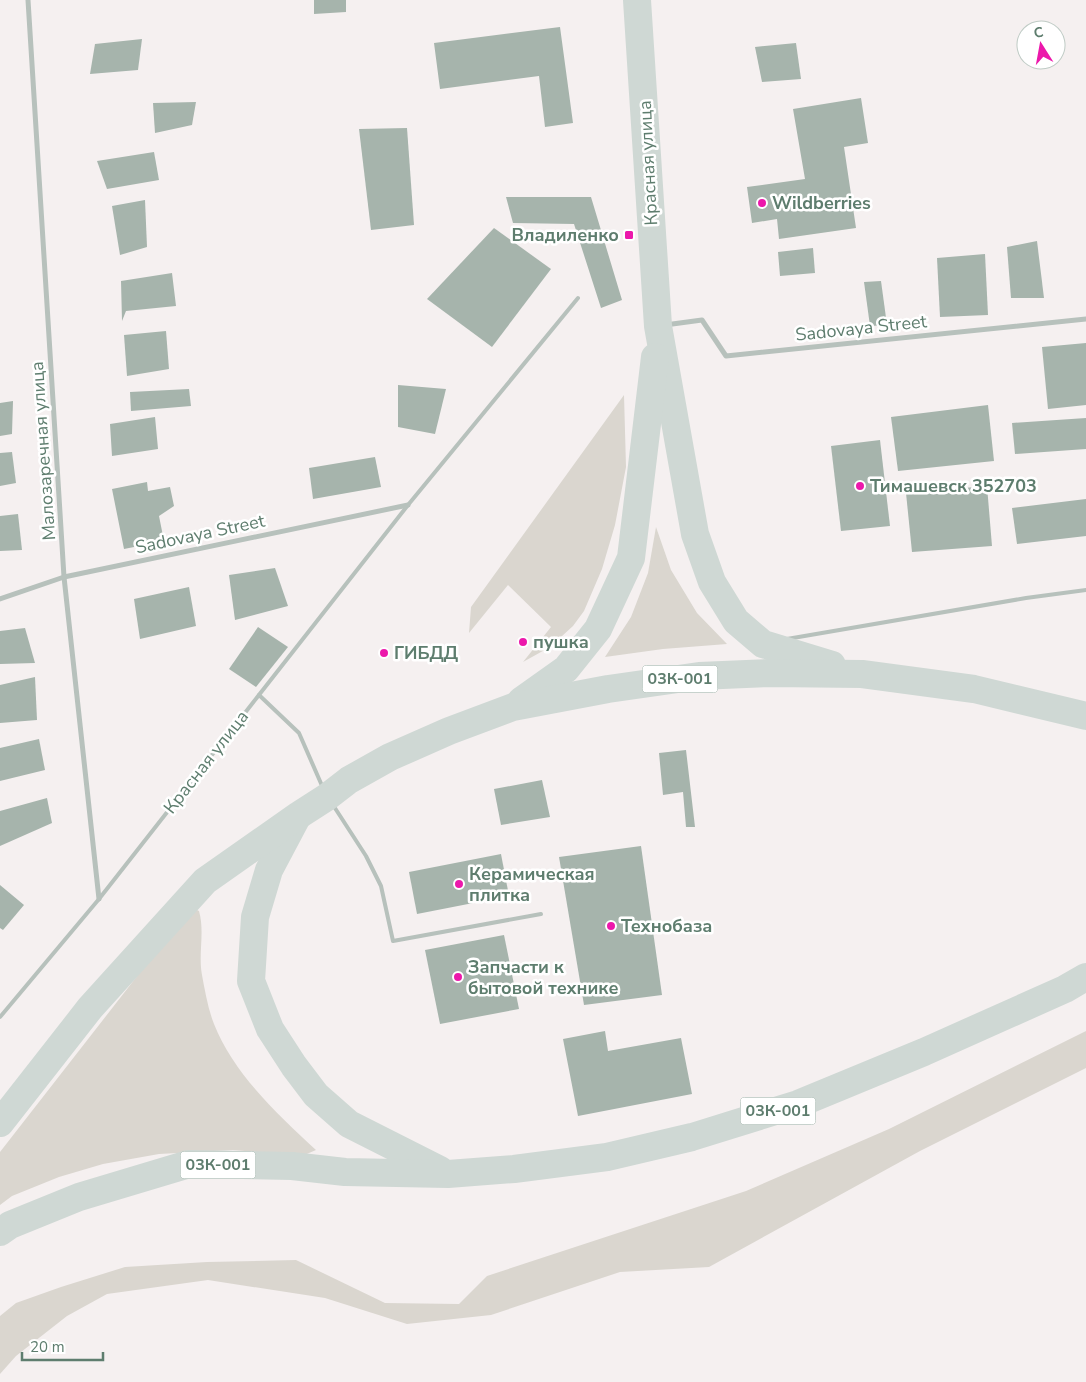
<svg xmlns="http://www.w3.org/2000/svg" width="1086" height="1382" font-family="'Nunito Sans',sans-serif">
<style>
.green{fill:#dad6cf}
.building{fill:#a6b4ac}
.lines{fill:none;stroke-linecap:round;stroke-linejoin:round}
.service{stroke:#b7c1bc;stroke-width:4}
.minor{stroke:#b7c1bc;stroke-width:5}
.primary{stroke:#cfd8d4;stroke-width:28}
.poi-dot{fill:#ec18ab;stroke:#fff;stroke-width:2}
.labels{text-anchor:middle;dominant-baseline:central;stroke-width:5;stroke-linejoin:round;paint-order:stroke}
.shield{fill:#fff;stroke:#8ea49a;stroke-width:1}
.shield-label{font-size:16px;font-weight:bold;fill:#5e7d6e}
.street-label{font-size:18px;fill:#5e7d6e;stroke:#fff}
.poi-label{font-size:18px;font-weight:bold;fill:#5e7d6e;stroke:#fff;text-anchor:start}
</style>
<rect width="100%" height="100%" fill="#f5f0f0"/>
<g class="green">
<polygon points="624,395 626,467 615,525 602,569 584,611 573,626 550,647 523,662 551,627 508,585 469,633 471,607"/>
<polygon points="656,527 671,570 697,613 727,644 663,649 605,657 631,617 648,573"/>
<path d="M191,907L199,911C205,932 198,954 202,975C205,991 208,1009 214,1024C234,1074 277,1114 316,1150L302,1156L233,1150L159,1154L103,1164L59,1177L12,1196L0,1205V1152Z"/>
<polygon points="1086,1031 1086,1068 920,1151 709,1267 620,1272 491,1315 407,1324 325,1298 208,1280 107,1294 67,1316 16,1356 0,1374 0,1316 16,1303 61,1287 125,1267 207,1262 296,1260 385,1303 459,1304 487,1276 746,1191 889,1129"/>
</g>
<g class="building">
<polygon points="314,0 346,0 346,12 314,14"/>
<polygon points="560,27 573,123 545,127 539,76 440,89 434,43"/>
<polygon points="142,39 138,70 90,74 95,44"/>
<polygon points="796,43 801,79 762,82 755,47"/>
<polygon points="861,98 868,143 844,147 856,228 779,239 777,219 752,223 747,187 805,179 793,109"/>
<polygon points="196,102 192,125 155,133 153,103"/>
<polygon points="407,128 414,225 371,230 359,129"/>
<polygon points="154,152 159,180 107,189 97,161"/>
<polygon points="506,197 591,197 622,300 601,308 574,224 513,223"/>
<polygon points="145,200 147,247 120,255 112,206"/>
<polygon points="494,228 551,269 492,347 427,299"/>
<polygon points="1037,241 1044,298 1011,298 1007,247"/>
<polygon points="813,248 815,273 780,276 778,252"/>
<polygon points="985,254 988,315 940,317 937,258"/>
<polygon points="172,273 176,306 126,311 122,321 121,281"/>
<polygon points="881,281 887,325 870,326 864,282"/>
<polygon points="166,331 169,369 127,376 124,335"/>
<polygon points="1086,343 1086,405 1048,409 1042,347"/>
<polygon points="398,385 446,389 435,434 398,427"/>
<polygon points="189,389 191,406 131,411 130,392"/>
<polygon points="13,401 12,434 0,436 0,403"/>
<polygon points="988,405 994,461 898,471 891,417"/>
<polygon points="155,417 158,449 112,456 110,424"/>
<polygon points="1086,418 1086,449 1015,454 1012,423"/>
<polygon points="880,440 890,526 841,531 831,446"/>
<polygon points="12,452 16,483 0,486 0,453"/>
<polygon points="375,457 381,487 313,499 309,468"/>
<polygon points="147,482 148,491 170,487 174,506 159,516 164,541 124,549 112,489"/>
<polygon points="987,486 992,546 912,552 906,493"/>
<polygon points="1086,499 1086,536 1017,544 1012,508"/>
<polygon points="18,514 22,550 0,551 0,516"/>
<polygon points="275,568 288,606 235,620 229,575"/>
<polygon points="189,587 196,626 140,639 134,599"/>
<polygon points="258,627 288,647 256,687 229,669"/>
<polygon points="25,628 35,663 0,664 0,631"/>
<polygon points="35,677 37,720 0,723 0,685"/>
<polygon points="39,739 45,770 0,781 0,748"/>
<polygon points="686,750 695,827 686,827 683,792 663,795 659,753"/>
<polygon points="542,780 550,817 501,825 494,789"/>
<polygon points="47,798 52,823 0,846 0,811"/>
<polygon points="641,846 662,995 584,1005 559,857"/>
<polygon points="501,854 509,896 417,914 409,872"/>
<polygon points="0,885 24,905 3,930 0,928"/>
<polygon points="504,935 519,1009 440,1024 425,950"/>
<polygon points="605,1031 608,1051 681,1038 692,1094 578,1116 563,1039"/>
</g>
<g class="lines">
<g class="service">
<polyline points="787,639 1026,598 1086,590"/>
<polyline points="259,695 299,733 323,788"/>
<polyline points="333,805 366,856 381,886 393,941 541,914"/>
<polyline points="0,1017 99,899 408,505 578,298"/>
</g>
<g class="minor">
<polyline points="28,0 64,577 99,899"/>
<polyline points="665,325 702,320 726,356 1086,319"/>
<polyline points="0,599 64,577 408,505"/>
</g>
<g class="primary">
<polyline points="637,0 658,326 695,534 712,582 736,621 763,644 832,665"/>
<polyline points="521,701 566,669 598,629 631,558 655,357"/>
<polyline points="296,819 269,870 255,917 251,981 270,1029 294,1066 316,1095 349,1124 440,1170"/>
<polyline points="0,1123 90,1008 205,881 299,815 327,797 349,780 390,757 449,731 513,707 608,689 699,676 770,673 862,674 974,689 1086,716"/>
<polyline points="0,1232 10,1225 79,1197 189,1164 292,1166 345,1172 448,1174 514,1169 607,1157 692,1137 798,1104 924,1052 1065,989 1086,977"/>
</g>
</g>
<g class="poi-dot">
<circle cx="762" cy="203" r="5"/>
<rect x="624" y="230" width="10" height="10" rx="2.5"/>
<circle cx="860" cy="486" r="5"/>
<circle cx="523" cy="642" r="5"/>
<circle cx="384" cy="653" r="5"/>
<circle cx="459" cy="884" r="5"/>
<circle cx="611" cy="926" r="5"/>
<circle cx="458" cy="977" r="5"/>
</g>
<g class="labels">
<g class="shield">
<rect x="642.5" y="665.5" width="75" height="27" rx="4"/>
<rect x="740.5" y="1097.5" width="75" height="27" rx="4"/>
<rect x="180.5" y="1151.5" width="75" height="27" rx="4"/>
</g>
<g class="shield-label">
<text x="680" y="679">03К-001</text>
<text x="778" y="1111">03К-001</text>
<text x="218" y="1165">03К-001</text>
</g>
<g class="street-label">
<text transform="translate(648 163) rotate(-93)">Красная улица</text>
<text transform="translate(861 328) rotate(-6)">Sadovaya Street</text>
<text transform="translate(43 451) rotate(-94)">Малозаречная улица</text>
<text transform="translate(200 534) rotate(-12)">Sadovaya Street</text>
<text transform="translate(206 762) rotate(-52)">Красная улица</text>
</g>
<g class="poi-label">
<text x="772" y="203">Wildberries</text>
<text x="619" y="235" text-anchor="end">Владиленко</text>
<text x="870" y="486">Тимашевск 352703</text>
<text x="533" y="642">пушка</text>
<text x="394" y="653">ГИБДД</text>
<text x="469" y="874">Керамическая<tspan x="469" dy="21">плитка</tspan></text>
<text x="621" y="926">Технобаза</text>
<text x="468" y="967">Запчасти к<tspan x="468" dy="21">бытовой технике</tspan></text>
</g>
</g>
<g transform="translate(1041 45) rotate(349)"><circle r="24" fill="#ffffff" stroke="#bfcbc5"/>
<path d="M0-4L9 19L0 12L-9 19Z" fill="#ec18ab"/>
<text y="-8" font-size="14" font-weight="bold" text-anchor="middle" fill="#5e7d6e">С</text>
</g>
<path d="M22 1352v8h81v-8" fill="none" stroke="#5e7d6e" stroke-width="2.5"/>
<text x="30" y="1352" font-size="15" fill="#5e7d6e" stroke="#ffffff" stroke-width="4" paint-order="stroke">20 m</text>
</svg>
